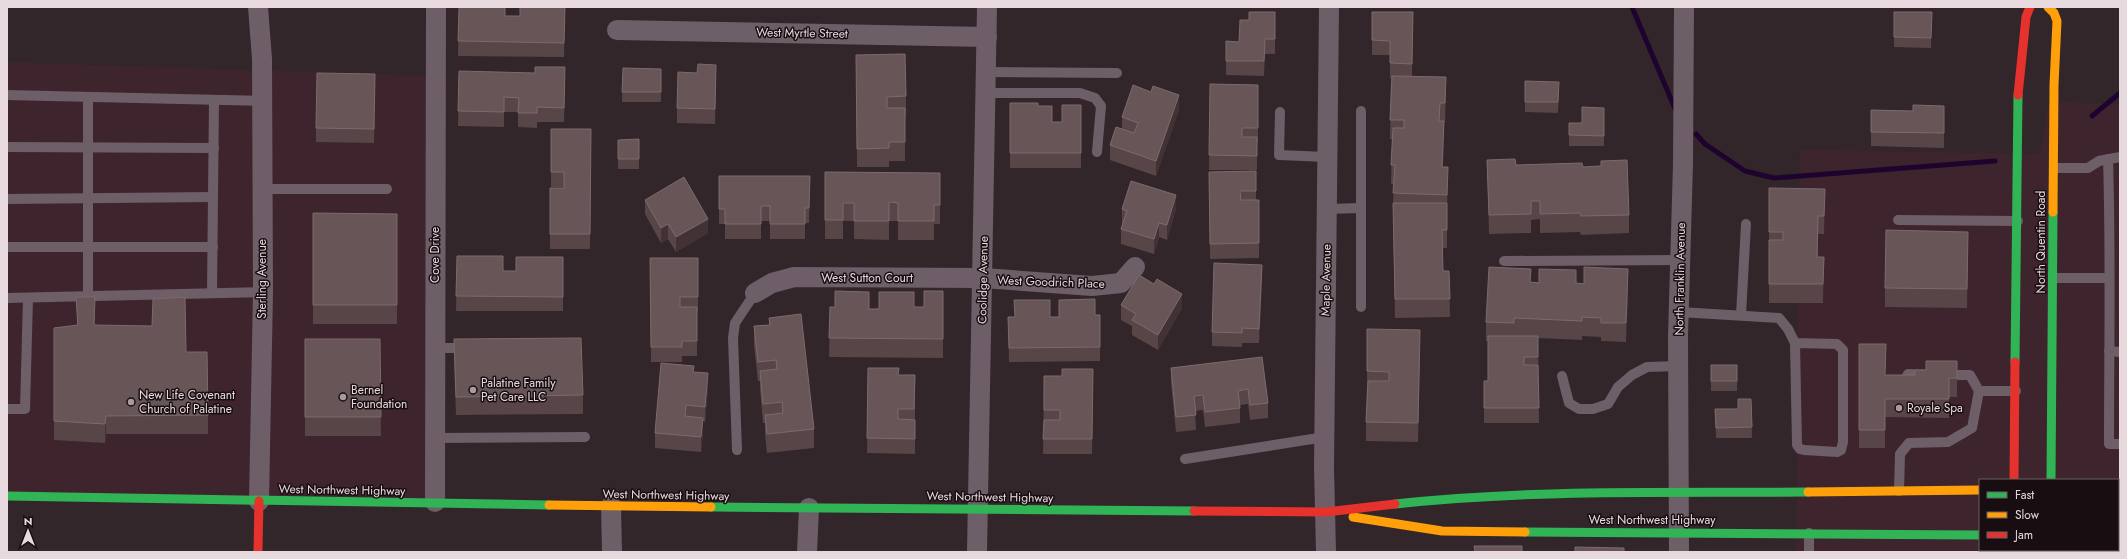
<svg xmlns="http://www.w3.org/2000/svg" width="2127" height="559" font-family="Jost,sans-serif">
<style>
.built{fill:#3e242d;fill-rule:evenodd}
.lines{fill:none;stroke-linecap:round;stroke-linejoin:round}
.stream{stroke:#1e032f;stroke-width:5}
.lane{stroke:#6d5e68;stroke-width:10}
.street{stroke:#6d5e68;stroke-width:20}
.fast{stroke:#30b455;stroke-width:9}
.slow{stroke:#ff9f0a;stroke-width:9}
.jam{stroke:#e5322d;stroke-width:9}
.wall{fill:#584547}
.shaded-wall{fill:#423235}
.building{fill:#675558;stroke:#7c6a6d}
.poi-dot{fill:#a89a9f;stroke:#180e11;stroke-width:1.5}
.labels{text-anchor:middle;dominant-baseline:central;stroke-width:3;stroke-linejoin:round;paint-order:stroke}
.street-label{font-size:12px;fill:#e8d9de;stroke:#180e11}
.poi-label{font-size:12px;fill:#e8d9de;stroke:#180e11;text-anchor:start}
</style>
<rect width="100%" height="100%" fill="#32262a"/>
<g class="built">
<polygon points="7,62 436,76 435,502 7,496"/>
<path d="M2049,102L2120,104V552H1796L1800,150L2040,154ZM1980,480H2118V550H1980Z"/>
</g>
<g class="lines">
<g class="stream">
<polyline points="1632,7 1676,111"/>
<polyline points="2092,116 2120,93"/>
<polyline points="1696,134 1705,144 1745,171 1774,178 1995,161"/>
</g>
<g class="lane">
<polyline points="986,72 1117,73"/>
<polyline points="986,93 1080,93 1095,98 1101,106 1097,152"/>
<polyline points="7,95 262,101"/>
<polyline points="88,97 88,296"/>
<polyline points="1280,112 1279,155 1327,157"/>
<polyline points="7,147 214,148"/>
<path d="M2108,159C2111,254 2109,349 2109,444H2120"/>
<polyline points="2054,168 2088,168 2099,161 2120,157"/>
<polyline points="262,189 387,189"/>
<polyline points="7,199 213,197"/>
<polyline points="1361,208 1361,307"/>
<polyline points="1327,209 1361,208 1361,111"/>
<polyline points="1898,220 2018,221"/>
<polyline points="7,247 213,247"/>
<polyline points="1504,261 1680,260"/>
<polyline points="2053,278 2108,278"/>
<polyline points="212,293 214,100"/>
<polyline points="7,298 263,292"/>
<polyline points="1679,312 1779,318 1788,329 1795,343 1837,344 1843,350 1843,442 1841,450 1837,452 1804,450 1800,449 1797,445 1795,343"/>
<polyline points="1741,315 1746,224"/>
<polyline points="435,348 467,348"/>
<polyline points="2109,351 2120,352"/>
<polyline points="1945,375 1970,375 1979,391"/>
<polyline points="1562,376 1569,403 1579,409 1593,409 1608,404 1618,387 1632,375 1647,367 1678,366"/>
<polyline points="1902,386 1908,374 1929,375"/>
<polyline points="7,409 25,409 28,298"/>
<polyline points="434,438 585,437"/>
<polyline points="737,450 733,338 735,323 755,293"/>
<polyline points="1185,459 1325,437"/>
<polyline points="1899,491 1900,454 1909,443 1948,442 1972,428 1979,391 2016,391"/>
<polyline points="1809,533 1809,552"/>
</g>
<g class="street">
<polyline points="258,7 262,59 263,292 259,501"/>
<polyline points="617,30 987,37"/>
<polyline points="755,293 772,283 794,277 983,278 1092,286 1121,283 1135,267"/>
<polyline points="435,502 436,7"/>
<polyline points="611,506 612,552"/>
<polyline points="807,552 809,508"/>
<polyline points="977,552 987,7"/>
<polyline points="1326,552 1324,467 1329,7"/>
<polyline points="1679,552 1678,336 1683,164 1684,7"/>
</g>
<g class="fast">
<polyline points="2015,362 2018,95"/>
<polyline points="2051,480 2053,212"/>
<polyline points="7,496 549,505"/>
<path d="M1395,504C1532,489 1671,493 1808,492"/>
<polyline points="711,507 1194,511"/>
<polyline points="1525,532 1980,535"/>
<polyline points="2118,537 2120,537"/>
<polyline points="2013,550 2013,552"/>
<polyline points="2050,550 2050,552"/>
</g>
<g class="slow">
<polyline points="2048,7 2054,13 2057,21 2054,85 2053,212"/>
<polyline points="2118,489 2120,489"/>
<polyline points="1808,492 1980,490"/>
<polyline points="549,505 711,507"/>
<polyline points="1353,517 1442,531 1525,532"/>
</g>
<g class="jam">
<polyline points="2018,95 2026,17 2030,7"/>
<polyline points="2014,480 2015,362"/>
<polyline points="1194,511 1326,512 1395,504"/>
<polyline points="258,552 259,501"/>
</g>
</g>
<g class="wall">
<polygon points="459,7 505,16 520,16 565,7 564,57 458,56"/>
<polygon points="1275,12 1275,54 1265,54 1264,76 1226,75 1226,41 1239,42 1249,20"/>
<polygon points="1372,12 1413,12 1412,76 1446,96 1445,122 1444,122 1443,167 1448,186 1447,205 1447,248 1442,248 1443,271 1449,271 1450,317 1395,318 1393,222 1393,203 1394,184 1391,184 1392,139 1390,139 1391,78 1390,78 1390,55 1372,55"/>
<polygon points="1894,12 1932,12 1931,48 1894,47"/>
<polygon points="856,55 906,96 906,115 905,115 905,161 889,161 889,167 857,167"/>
<polygon points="623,68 661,69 661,102 622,102"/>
<polygon points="459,71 565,82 564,122 537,122 537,128 518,127 518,112 504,112 504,127 458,126"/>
<polygon points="375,74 374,143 316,142 316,128"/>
<polygon points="716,80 715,124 677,123 677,108"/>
<polygon points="1525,81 1559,92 1558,113 1525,112"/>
<polygon points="1210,84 1258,85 1258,142 1257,142 1257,170 1209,170"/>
<polygon points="1151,92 1179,110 1156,176 1110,160 1110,145 1122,129 1122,117"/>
<polygon points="1010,103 1038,106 1052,122 1062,122 1081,105 1081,168 1010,168"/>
<polygon points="1944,106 1944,148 1871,146 1871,110 1913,111"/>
<polygon points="1604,108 1604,146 1569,146 1569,123 1582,123"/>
<polygon points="551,129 591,129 590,249 550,249 550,188 564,188 564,187 551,187"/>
<polygon points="618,140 639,159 639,169 618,169"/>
<polygon points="1487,160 1516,165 1583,167 1629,215 1629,233 1581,235 1580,232 1540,233 1540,219 1531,220 1531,233 1489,234"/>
<polygon points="1256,171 1256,200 1259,243 1259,258 1210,259 1209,172"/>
<polygon points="825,172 940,173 940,224 934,224 934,240 898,240 898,221 889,221 889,240 854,239 854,221 843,221 843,239 825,239"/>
<polygon points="719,176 810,176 809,223 805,223 805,239 770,239 770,221 761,221 761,239 725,239 725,224 719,224"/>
<polygon points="1825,189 1824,234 1818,234 1818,257 1824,257 1823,303 1769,303 1769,232"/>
<polygon points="645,200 708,233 676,252 668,239 661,243 645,214"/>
<polygon points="1122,209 1176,209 1167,240 1159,237 1154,254 1121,244 1121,229 1123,224 1122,224"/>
<polygon points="313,213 397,214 397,324 313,324"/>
<polygon points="1968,250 1967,308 1885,307 1885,288"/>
<polygon points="457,256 503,271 516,271 563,257 563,311 456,311"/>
<polygon points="650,258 698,258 698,311 697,311 697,356 682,356 682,362 651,362"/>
<polygon points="1262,280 1259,343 1242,343 1242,347 1212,346 1212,332"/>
<polygon points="1531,282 1576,283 1628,288 1626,342 1601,341 1601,337 1582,336 1582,340 1538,338 1539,423 1484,423 1484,381 1488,381 1488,341 1486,341 1486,322"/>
<polygon points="943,291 943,358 829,357 830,307 869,309 924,307"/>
<polygon points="76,297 95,316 94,325 186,352 208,415 208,434 106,434 105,443 54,440 54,328 77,325"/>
<polygon points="1121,305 1182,308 1158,350 1132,335 1132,326 1121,320"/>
<polygon points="1100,315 1100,361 1009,362 1008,317 1059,317"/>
<polygon points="769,318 814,429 814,448 767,453 765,434 765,423 763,423 760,389 760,381 758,381 754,345 754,326 769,325"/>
<polygon points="305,339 380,339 381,436 305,436"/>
<polygon points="454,339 583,395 583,414 456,415 454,357"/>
<polygon points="1859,344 1885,375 1915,375 1926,370 1957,361 1957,397 1949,397 1949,418 1885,417 1885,448 1859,448"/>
<polygon points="1420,349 1418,442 1366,441 1366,422 1367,390 1367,371"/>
<polygon points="1262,357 1268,403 1268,418 1250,420 1248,404 1240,405 1240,423 1205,427 1203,410 1195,411 1196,430 1176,432 1171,383 1171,368"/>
<rect x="1711" y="365" width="26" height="26"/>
<polygon points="868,368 899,375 915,375 915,454 867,453"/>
<polygon points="1093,369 1092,454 1043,454 1044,376 1062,376"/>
<polygon points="694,372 708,388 705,422 703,421 703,433 701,452 655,448 655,433"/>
<polygon points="1751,399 1752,438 1716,438 1715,409 1738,409"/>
</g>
<g class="shaded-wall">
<polygon points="1446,77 1446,96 1445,122 1445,103"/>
<polygon points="1179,95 1179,110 1156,176 1156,161"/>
<polygon points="1444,121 1444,140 1442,186 1442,167"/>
<polygon points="1448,167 1448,186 1447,214 1447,195"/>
<polygon points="1176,195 1176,209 1167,240 1167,225"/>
<polygon points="708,219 708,233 676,252 676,237"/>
<polygon points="1159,223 1159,237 1154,254 1154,239"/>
<polygon points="668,224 668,239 661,243 661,228"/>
<polygon points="1968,232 1968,250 1967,308 1967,289"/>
<polygon points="1262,265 1262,280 1259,343 1259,329"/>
<polygon points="1628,269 1628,288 1626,342 1626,323"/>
<polygon points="1182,294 1182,308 1158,350 1158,335"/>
<polygon points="95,297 95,316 94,344 94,325"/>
<polygon points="708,373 708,388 705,422 705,407"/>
<polygon points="106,416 106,434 105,443 105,424"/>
<polygon points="703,418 703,433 701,452 701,437"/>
</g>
<g class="building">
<polygon points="459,7 505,7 505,16 520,16 520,7 565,7 564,43 458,41"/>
<polygon points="1249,12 1275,12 1275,39 1265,39 1264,61 1226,61 1226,41 1239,42 1240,20 1249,20"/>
<polygon points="1372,12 1413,12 1412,64 1390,63 1390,41 1372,40"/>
<polygon points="1894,12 1932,12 1931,38 1894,37"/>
<polygon points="905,54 906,96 887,97 887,108 905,108 905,142 889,142 889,148 857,149 856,55"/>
<polygon points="698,64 716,65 715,109 677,108 678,72 697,73"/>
<polygon points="535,67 565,67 564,108 537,107 537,113 518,113 519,98 504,97 504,112 458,111 459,71 535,73"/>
<polygon points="623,68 661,69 661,92 622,92"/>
<polygon points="317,73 375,74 374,129 316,128"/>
<polygon points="1392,76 1446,77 1445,103 1440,103 1439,121 1444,121 1442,167 1448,167 1447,195 1393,193 1395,165 1391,165 1393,128 1404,128 1404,120 1390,120"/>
<polygon points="1525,81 1559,82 1558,102 1525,102"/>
<polygon points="1210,84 1258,85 1258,128 1242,128 1242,137 1257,137 1257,156 1209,155"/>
<polygon points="1133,85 1151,92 1153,86 1179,95 1156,161 1110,145 1116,127 1134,133 1138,123 1122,117"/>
<polygon points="1010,103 1038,103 1038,106 1052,106 1052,122 1062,122 1062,105 1081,105 1081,153 1010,153"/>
<polygon points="1913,105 1944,106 1944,133 1871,132 1871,110 1913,111"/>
<polygon points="1582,107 1604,108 1604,136 1569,135 1569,123 1582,123"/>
<polygon points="551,129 591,129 590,234 550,234 550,188 564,188 564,172 551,172"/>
<polygon points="639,139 639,159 618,159 618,140"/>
<polygon points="1515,159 1516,165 1582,163 1583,167 1601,166 1601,161 1627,160 1629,215 1581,216 1580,213 1540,214 1540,201 1531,201 1531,214 1489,215 1487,160"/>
<polygon points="1256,171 1256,191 1240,191 1241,200 1259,200 1259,243 1210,244 1209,172"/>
<polygon points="825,172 940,173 940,205 934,205 934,221 898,221 898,203 889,202 889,221 854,221 854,203 843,203 843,220 825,220"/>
<polygon points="719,176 810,176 809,208 805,208 805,224 770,224 770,206 761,206 761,224 725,224 725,209 719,209"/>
<polygon points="684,177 708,219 676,237 668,224 661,228 645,200"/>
<polygon points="1131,181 1176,195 1167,225 1159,223 1154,239 1121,229 1127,211 1122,209"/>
<polygon points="1769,188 1825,189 1824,216 1818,216 1817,257 1824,257 1823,284 1769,284 1769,240 1783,240 1783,232 1769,232"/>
<polygon points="1393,203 1447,203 1447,230 1442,230 1443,271 1449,271 1450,299 1395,299"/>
<polygon points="313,213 397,214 397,305 313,305"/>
<polygon points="1886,230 1968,232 1967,289 1885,288"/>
<polygon points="457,256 503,256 503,271 516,271 516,257 563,257 563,297 456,296"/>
<polygon points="650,258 698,258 698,297 680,297 680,307 697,307 697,341 682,341 682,347 651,347"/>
<polygon points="1214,263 1262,265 1259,329 1242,328 1242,333 1212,332"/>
<polygon points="1489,267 1531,269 1530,282 1539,283 1539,269 1576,270 1576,283 1584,284 1584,267 1628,269 1626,323 1601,323 1601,318 1582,317 1582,321 1514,318 1514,323 1486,322"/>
<polygon points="1139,275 1154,284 1157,279 1182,294 1158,335 1132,320 1136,314 1121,305"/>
<polygon points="835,291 869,292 869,309 879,309 879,292 914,292 914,307 924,307 924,291 943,291 943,339 829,338 830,307 835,307"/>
<polygon points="76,297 95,297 94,325 152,326 153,299 185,297 186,352 207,352 208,415 106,416 105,424 54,421 54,328 78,325"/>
<polygon points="1095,299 1095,315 1100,315 1100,347 1009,348 1008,317 1015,317 1014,300 1050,300 1050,317 1059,317 1059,300"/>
<polygon points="801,314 814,429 767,434 765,415 783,413 782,402 763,404 760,371 777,369 776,360 758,362 754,326 770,325 769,318"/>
<polygon points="1367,329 1420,330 1418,423 1366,422 1368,381 1389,381 1389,372 1367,371"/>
<polygon points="1488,336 1538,336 1538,357 1524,357 1524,365 1538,365 1539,408 1484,408 1484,381 1488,381"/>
<polygon points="581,338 583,395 456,397 454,339"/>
<polygon points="305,339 380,339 381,417 305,417"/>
<polygon points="1859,344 1886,344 1885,375 1915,375 1915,370 1926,370 1926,361 1957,361 1957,378 1949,378 1949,399 1885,399 1885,430 1859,430"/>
<polygon points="1262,357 1268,403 1250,405 1248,389 1238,391 1240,408 1205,412 1203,395 1194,396 1196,415 1176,417 1171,368"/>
<polygon points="661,363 694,366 693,372 708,373 705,407 686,405 685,416 703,418 701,437 655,433"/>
<rect x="1711" y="365" width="26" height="16"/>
<polygon points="868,368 899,368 898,375 915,375 914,409 898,409 898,419 915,420 915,439 867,438"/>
<polygon points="1062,369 1093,369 1092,439 1043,439 1044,420 1060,420 1060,410 1044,410 1044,376 1062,376"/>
<polygon points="1738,399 1751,399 1752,427 1716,428 1715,409 1738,409"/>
<polygon points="1474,546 1522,546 1522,552 1475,552"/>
<polygon points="1575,547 1624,548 1624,552 1575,552"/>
</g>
<g class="poi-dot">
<circle cx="473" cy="390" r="4"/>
<circle cx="343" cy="397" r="4"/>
<circle cx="131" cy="402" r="4"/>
<circle cx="1899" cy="408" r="4"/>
</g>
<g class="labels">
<g class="street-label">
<text transform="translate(802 33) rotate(1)">West Myrtle Street</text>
<text transform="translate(2041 242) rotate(-90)">North Quentin Road</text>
<text transform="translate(435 255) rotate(-90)">Cove Drive</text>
<text x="867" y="278">West Sutton Court</text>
<text transform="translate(262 279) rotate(-90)">Sterling Avenue</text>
<text transform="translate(1680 279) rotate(-89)">North Franklin Avenue</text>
<text transform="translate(983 280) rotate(-89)">Coolidge Avenue</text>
<text transform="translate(1326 280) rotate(-89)">Maple Avenue</text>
<text transform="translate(1051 282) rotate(2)">West Goodrich Place</text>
<text transform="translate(342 490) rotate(1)">West Northwest Highway</text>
<text transform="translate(666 495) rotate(1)">West Northwest Highway</text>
<text transform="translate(990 497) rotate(1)">West Northwest Highway</text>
<text x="1652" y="520">West Northwest Highway</text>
</g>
<g class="poi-label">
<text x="481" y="383">Palatine Family<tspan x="481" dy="14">Pet Care LLC</tspan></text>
<text x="351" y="390">Bernel<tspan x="351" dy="14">Foundation</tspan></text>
<text x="139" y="395">New Life Covenant<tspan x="139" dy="14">Church of Palatine</tspan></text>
<text x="1907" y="408">Royale Spa</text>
</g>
</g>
<rect width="2127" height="559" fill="none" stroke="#e8d9de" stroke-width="16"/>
<rect x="1979" y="479" width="140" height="72" fill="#180e11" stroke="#6b5f63"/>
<rect x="1987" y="492" width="20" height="6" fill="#30b455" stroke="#6b5f63"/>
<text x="2015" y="499" font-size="12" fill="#e8d9de">Fast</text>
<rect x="1987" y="512" width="20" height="6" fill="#ff9f0a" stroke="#6b5f63"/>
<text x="2015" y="519" font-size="12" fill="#e8d9de">Slow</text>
<rect x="1987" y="532" width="20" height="6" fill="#e5322d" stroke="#6b5f63"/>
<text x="2015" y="539" font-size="12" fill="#e8d9de">Jam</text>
<g transform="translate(28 531)" stroke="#180e11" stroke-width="3" paint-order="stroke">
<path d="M0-3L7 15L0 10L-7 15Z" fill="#e8d9de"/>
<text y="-6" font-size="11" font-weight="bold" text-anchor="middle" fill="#e8d9de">N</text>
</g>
</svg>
